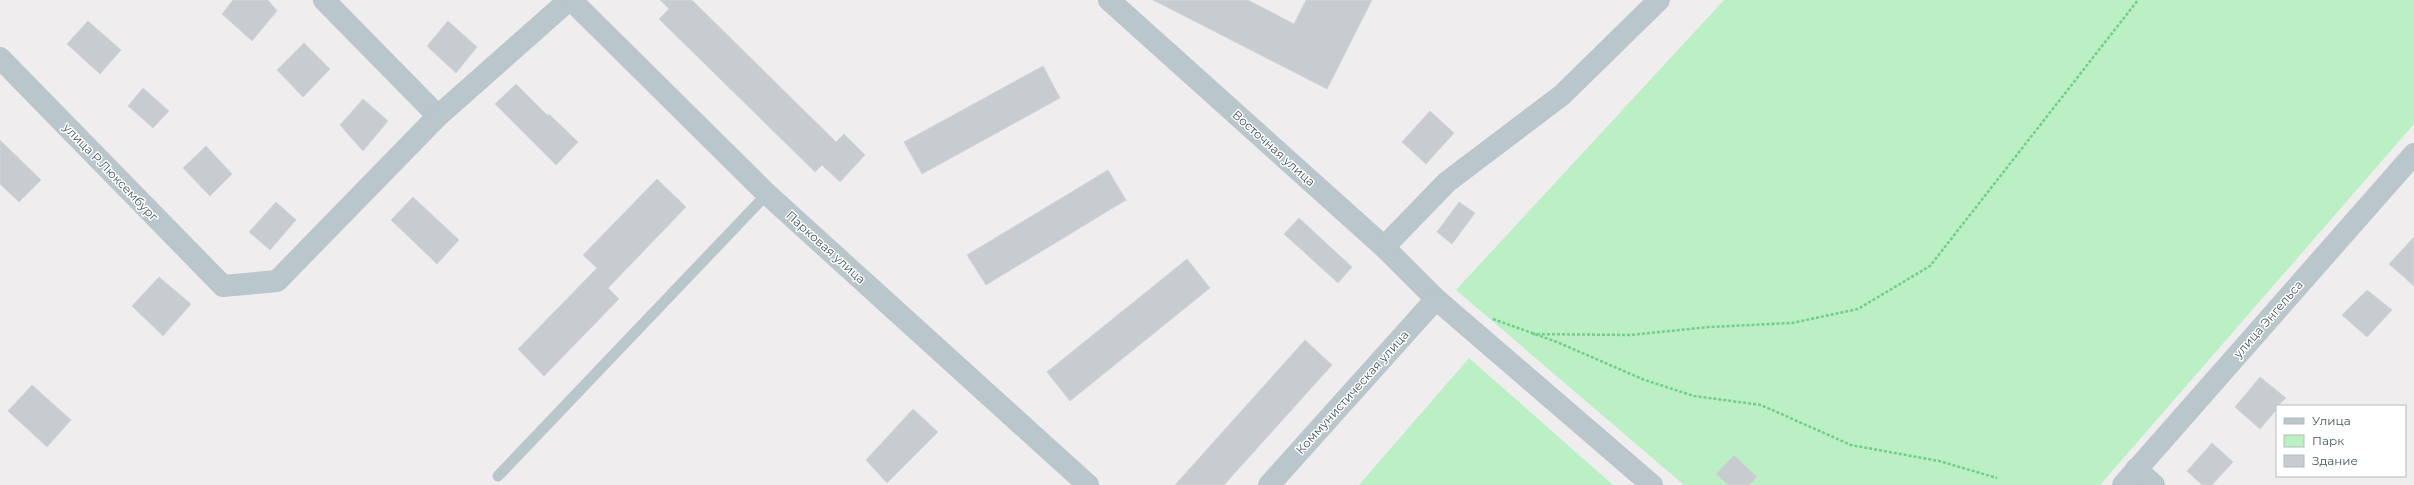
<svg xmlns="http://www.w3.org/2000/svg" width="2414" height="485" font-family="Montserrat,sans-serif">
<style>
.green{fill:#baf0c3}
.building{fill:#c7ccd0;stroke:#d1d6d9}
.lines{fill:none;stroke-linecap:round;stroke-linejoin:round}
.path{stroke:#72ce8b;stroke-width:2.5;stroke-dasharray:3 2;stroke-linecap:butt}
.service{stroke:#b9c6cb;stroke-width:11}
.minor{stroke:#b9c6cb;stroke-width:22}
.tertiary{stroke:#b9c6cb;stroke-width:22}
.labels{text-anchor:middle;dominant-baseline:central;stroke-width:3;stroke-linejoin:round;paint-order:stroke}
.street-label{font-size:12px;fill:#45565b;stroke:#fff}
</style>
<rect width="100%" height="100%" fill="#f0edee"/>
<g class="green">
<polygon points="1724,0 2414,0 2414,124 2100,485 1684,485 1456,290"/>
<polygon points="1469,358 1613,485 1359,485"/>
</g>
<g class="building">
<polygon points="233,0 268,0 277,11 252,41 222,14"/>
<polygon points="660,0 692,0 836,142 844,134 865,155 840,182 822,165 815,172 659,19 669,9"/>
<polygon points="1153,0 1248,0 1294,24 1306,0 1372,0 1327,89"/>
<polygon points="88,21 121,50 100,74 67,44"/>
<polygon points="448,21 477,47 456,73 427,46"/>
<polygon points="304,43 330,69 303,97 277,70"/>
<polygon points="1043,66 1060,98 922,174 904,142"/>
<polygon points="516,84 548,116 549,114 578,142 556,165 495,104"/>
<polygon points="143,88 169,111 153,128 128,106"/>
<polygon points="363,99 388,121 363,151 340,125"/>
<polygon points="1430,111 1454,133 1426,164 1402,142"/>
<polygon points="0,140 41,180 19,202 0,184"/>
<polygon points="206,146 232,174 210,196 183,168"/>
<polygon points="1108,170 1126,200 986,285 967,255"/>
<polygon points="657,179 686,207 608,288 619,299 544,376 518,349 597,268 583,255"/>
<polygon points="413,197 459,240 437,264 391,220"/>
<polygon points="276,202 296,220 270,250 249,232"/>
<polygon points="1459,202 1475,213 1452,244 1437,232"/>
<polygon points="1299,218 1352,267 1338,283 1284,234"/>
<polygon points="2414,237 2414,286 2389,264"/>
<polygon points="1187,259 1210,288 1070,401 1047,372"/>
<polygon points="159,277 191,304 163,336 132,306"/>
<polygon points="2367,290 2392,310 2367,337 2342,315"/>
<polygon points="1305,340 1332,365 1224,485 1175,485"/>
<polygon points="2260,377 2286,398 2277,406 2277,409 2260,429 2235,407"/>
<polygon points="32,385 71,420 47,447 8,411"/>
<polygon points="913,409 938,432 887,483 866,460"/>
<polygon points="2212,443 2233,462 2212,485 2202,485 2187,471"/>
<polygon points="1734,455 1757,477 1749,485 1728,485 1716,474"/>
</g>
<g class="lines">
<g class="path">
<polyline points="1493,319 1557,342 1642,379 1694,396 1761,405 1851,445 1939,461 1997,478"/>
<polyline points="1532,334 1630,335 1709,327 1792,323 1858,309 1930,266 2138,0"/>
</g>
<polyline class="service" points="498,476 767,194"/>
<g class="minor">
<polyline points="324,0 438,116"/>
<polyline points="1109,0 1384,247 1436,299"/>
<polyline points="0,58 223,286 277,281 438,116 569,0"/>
<polyline points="1384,247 1447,182 1562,95 1659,0"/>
</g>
<g class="tertiary">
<polyline points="571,0 767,194 1088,485"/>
<polyline points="2136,469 2154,485"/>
<polyline points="1269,485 1436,299 1652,485"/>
<polyline points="2123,485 2414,154"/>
</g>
</g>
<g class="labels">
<g class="street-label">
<text transform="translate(1274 148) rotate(42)">Восточная улица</text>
<text transform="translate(111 172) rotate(46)">улица Р.Люксембург</text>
<text transform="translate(826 247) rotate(42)">Парковая улица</text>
<text transform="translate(2268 319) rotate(-49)">улица Энгельса</text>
<text transform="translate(1352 392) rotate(-48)">Коммунистическая улица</text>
</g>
</g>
<rect x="2276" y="405" width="130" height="72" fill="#ffffff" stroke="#b5bbbd"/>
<rect x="2284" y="418" width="20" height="6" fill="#b9c6cb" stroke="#b5bbbd"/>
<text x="2312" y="425" font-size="12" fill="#45565b">Улица</text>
<rect x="2284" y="435" width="20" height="12" fill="#baf0c3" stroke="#b5bbbd"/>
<text x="2312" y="445" font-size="12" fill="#45565b">Парк</text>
<rect x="2284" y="455" width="20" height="12" fill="#c7ccd0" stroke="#b5bbbd"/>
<text x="2312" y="465" font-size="12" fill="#45565b">Здание</text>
</svg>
